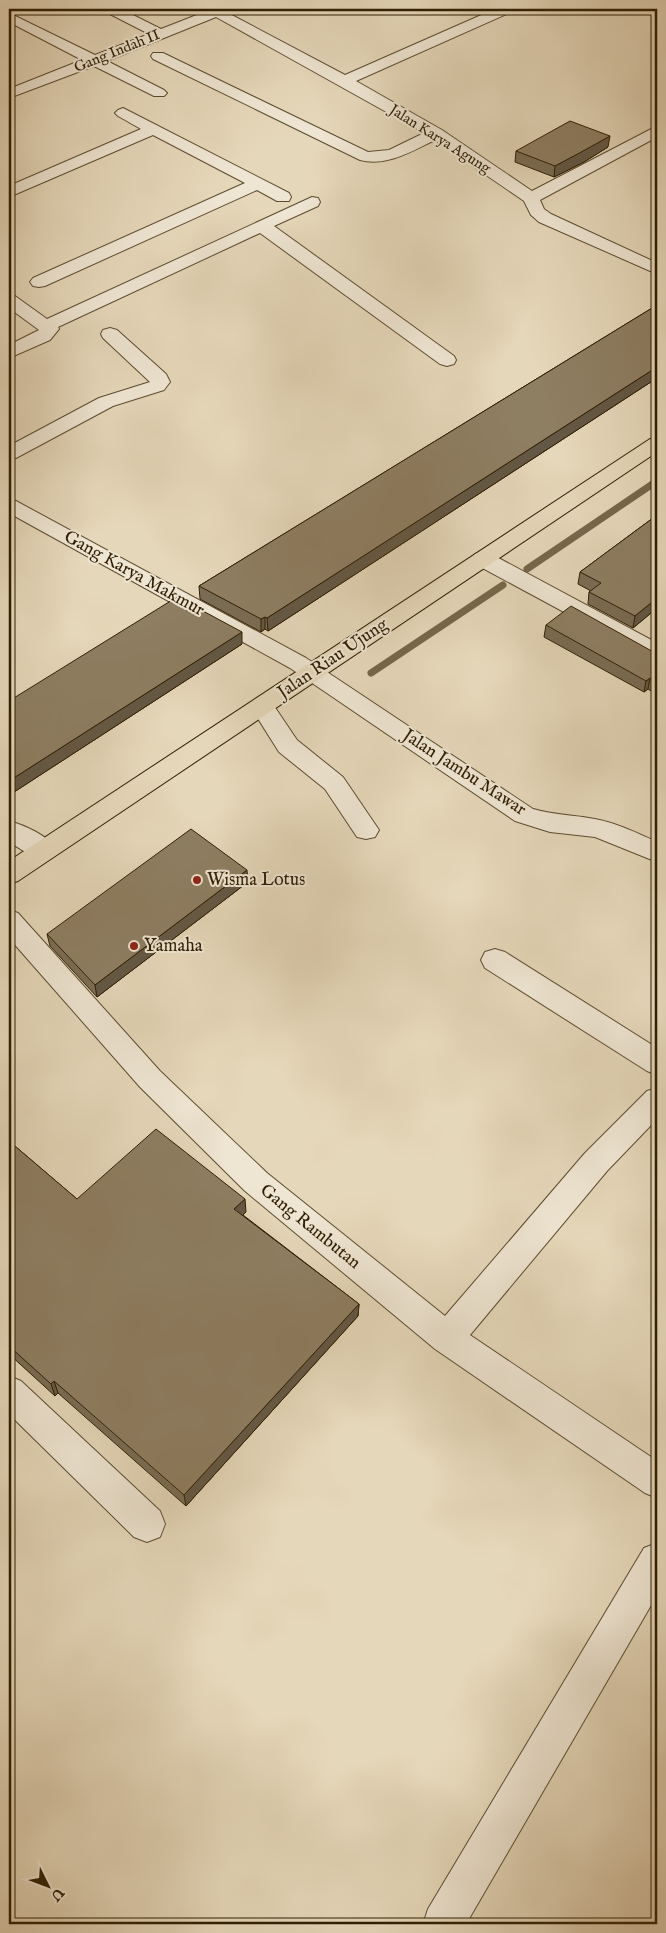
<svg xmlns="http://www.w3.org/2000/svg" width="666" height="1933" font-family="'IM FELL English',serif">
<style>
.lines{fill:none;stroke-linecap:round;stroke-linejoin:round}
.stream{stroke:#77674b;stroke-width:7}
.minor-casing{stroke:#5c4c30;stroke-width:2}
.major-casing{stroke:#2f1e03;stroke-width:2}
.minor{fill:#eee5d2;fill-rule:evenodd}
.major{fill:#e5d7b9;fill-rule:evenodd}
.wall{fill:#7a6c54;stroke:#2f1e03}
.shaded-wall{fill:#635845;stroke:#2f1e03}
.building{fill:#8e7e62;stroke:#2f1e03}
.poi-dot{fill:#8f2418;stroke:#eee5d2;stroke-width:2}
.labels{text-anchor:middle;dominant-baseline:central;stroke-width:4;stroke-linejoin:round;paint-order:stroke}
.far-street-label{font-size:15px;fill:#2f1e03;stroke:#eee5d2}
.street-label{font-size:18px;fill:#2f1e03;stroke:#eee5d2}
.poi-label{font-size:18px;fill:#2f1e03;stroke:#eee5d2;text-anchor:start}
</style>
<rect width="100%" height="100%" fill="#e5d7b9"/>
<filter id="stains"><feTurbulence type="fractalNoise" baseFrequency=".004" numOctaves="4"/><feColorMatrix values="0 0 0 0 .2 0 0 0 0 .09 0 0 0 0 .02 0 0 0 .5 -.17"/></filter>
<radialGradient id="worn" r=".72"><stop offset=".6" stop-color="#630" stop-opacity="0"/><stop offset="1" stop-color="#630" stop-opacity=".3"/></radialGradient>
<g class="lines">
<g class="stream">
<polyline points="527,569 657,481"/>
<polyline points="371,673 503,585"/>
</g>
<defs>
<g id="minor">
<path d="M104,9H121L161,29L212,9H232L228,13L345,75L495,9H513L511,12L356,81L442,130L532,191L657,126V137L540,200L544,209L551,214L657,263V274L539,222L531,215L524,201L435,140C412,151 387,167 360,160L153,59L151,56L153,53H163L368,152L389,150L424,133L216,17L107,61L164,90L167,93L164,96H154L94,66L9,98V89L82,60L9,22V13L95,55L149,34L106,12Z"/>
<polygon points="123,108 289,193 291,197 289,201 277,201 257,190 45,286 39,287 33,286 30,282 33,278 245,183 153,135 9,197 9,186 141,129 118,116 115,113 118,110"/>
<polygon points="312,197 318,198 320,202 318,206 274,226 454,356 456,360 454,364 447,366 440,364 260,233 58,327 59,329 50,340 9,358 9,345 39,330 9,308 9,295 15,296 47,319"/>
<polygon points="110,328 117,330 166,374 170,382 164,390 113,406 16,458 9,460 9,446 99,398 150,382 103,338 101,334 103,330"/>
<path d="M9,499L16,501L306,658L533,809C554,815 574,815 595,819C617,823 637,833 657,842V862L595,837L550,832L515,821L290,668L9,513Z"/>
<polygon points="483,552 491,554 657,643 657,660 649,658 475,564 472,559 475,554"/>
<polygon points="262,698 270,700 297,740 343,777 379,830 375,837 366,839 357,837 325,789 279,752 250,706 254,700"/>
<path d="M9,821C24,825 49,836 57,850L53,857C36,862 23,850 9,842Z"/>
<polygon points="9,910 18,913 160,1071 267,1173 445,1316 585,1153 647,1091 657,1088 657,1119 607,1171 470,1335 657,1461 657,1498 645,1493 435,1349 245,1191 140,1087 9,938"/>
<polygon points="495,949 505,952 657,1048 657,1075 647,1071 485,968 481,960 485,952"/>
<polygon points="9,1376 21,1381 160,1511 165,1524 160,1537 147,1542 134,1537 9,1414"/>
<polygon points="657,1543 657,1595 466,1924 423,1924 428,1909 644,1548"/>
</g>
<polygon id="major" points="657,437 657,452 18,881 9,884 9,861 650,439"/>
</defs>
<use href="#minor" class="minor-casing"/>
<use href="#major" class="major-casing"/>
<use href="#minor" class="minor"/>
<use href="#major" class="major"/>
</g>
<g class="wall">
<polygon points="608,147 584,162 554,177 515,162 516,151"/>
<polygon points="657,305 657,378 268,631 265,629 261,632 200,599 199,586"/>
<polygon points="657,515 657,608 633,628 588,604 589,592 591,591 578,584 580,572"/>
<polygon points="546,625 657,654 657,695 648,689 644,692 544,637"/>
<polygon points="242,644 11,794 9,792 9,701"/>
<polygon points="248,882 97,997 50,946 47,934"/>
<polygon points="9,1141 77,1199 246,1212 243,1215 359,1304 358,1316 186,1506 58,1393 55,1396 9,1354"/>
</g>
<g class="shaded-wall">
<polygon points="610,136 608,147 584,162 554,177 555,166"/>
<polygon points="657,367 657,378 268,631 267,618"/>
<polygon points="657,598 657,608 633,628 635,616"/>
<polygon points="265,617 265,629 261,632 261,619"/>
<polygon points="242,632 242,644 11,794 9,781"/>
<polygon points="650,678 648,689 644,692 646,681"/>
<polygon points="247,870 248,882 97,997 95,985"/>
<polygon points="245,1199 246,1212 236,1222 234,1209"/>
<polygon points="359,1304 358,1316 186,1506 184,1495"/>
<polygon points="54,1381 58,1393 55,1396 51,1384"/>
</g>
<g class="building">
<polygon points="570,121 610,136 585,150 555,166 516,151"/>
<polygon points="657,305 657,367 267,618 265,617 261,619 199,586"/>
<polygon points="657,515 657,598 635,616 589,592 601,583 580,572"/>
<polygon points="177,597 242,632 9,781 9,701"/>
<polygon points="571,606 657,654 657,682 650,678 646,681 546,625"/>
<polygon points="191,829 247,870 95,985 47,934"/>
<polygon points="156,1129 245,1199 234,1209 359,1304 184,1495 54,1381 51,1384 9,1346 9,1141 77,1199"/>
</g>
<g class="poi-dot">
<circle cx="197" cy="880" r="5"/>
<circle cx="134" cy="946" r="5"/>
</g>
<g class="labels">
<g class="far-street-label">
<text transform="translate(117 51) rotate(-22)">Gang Indah II</text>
<text transform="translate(440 139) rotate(32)">Jalan Karya Agung</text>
</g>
<g class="street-label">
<text transform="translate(134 574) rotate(29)">Gang Karya Makmur</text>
<text transform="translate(333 659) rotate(-34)">Jalan Riau Ujung</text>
<text transform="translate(464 773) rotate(33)">Jalan Jambu Mawar</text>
<text transform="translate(310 1227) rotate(39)">Gang Rambutan</text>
</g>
<g class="poi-label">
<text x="207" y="880">Wisma Lotus</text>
<text x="144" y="946">Yamaha</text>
</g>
</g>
<rect width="666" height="1933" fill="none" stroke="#e5d7b9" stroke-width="30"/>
<rect x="10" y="10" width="646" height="1913" fill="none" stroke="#2f1e03" stroke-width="2.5"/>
<rect x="15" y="15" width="636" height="1903" fill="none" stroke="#2f1e03"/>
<g transform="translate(48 1886) rotate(132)" stroke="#eee5d2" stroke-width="4" paint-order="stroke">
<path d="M0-4L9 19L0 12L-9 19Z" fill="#2f1e03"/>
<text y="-8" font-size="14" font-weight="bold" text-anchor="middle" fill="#2f1e03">U</text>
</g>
<rect width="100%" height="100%" filter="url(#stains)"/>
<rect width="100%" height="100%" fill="url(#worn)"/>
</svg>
